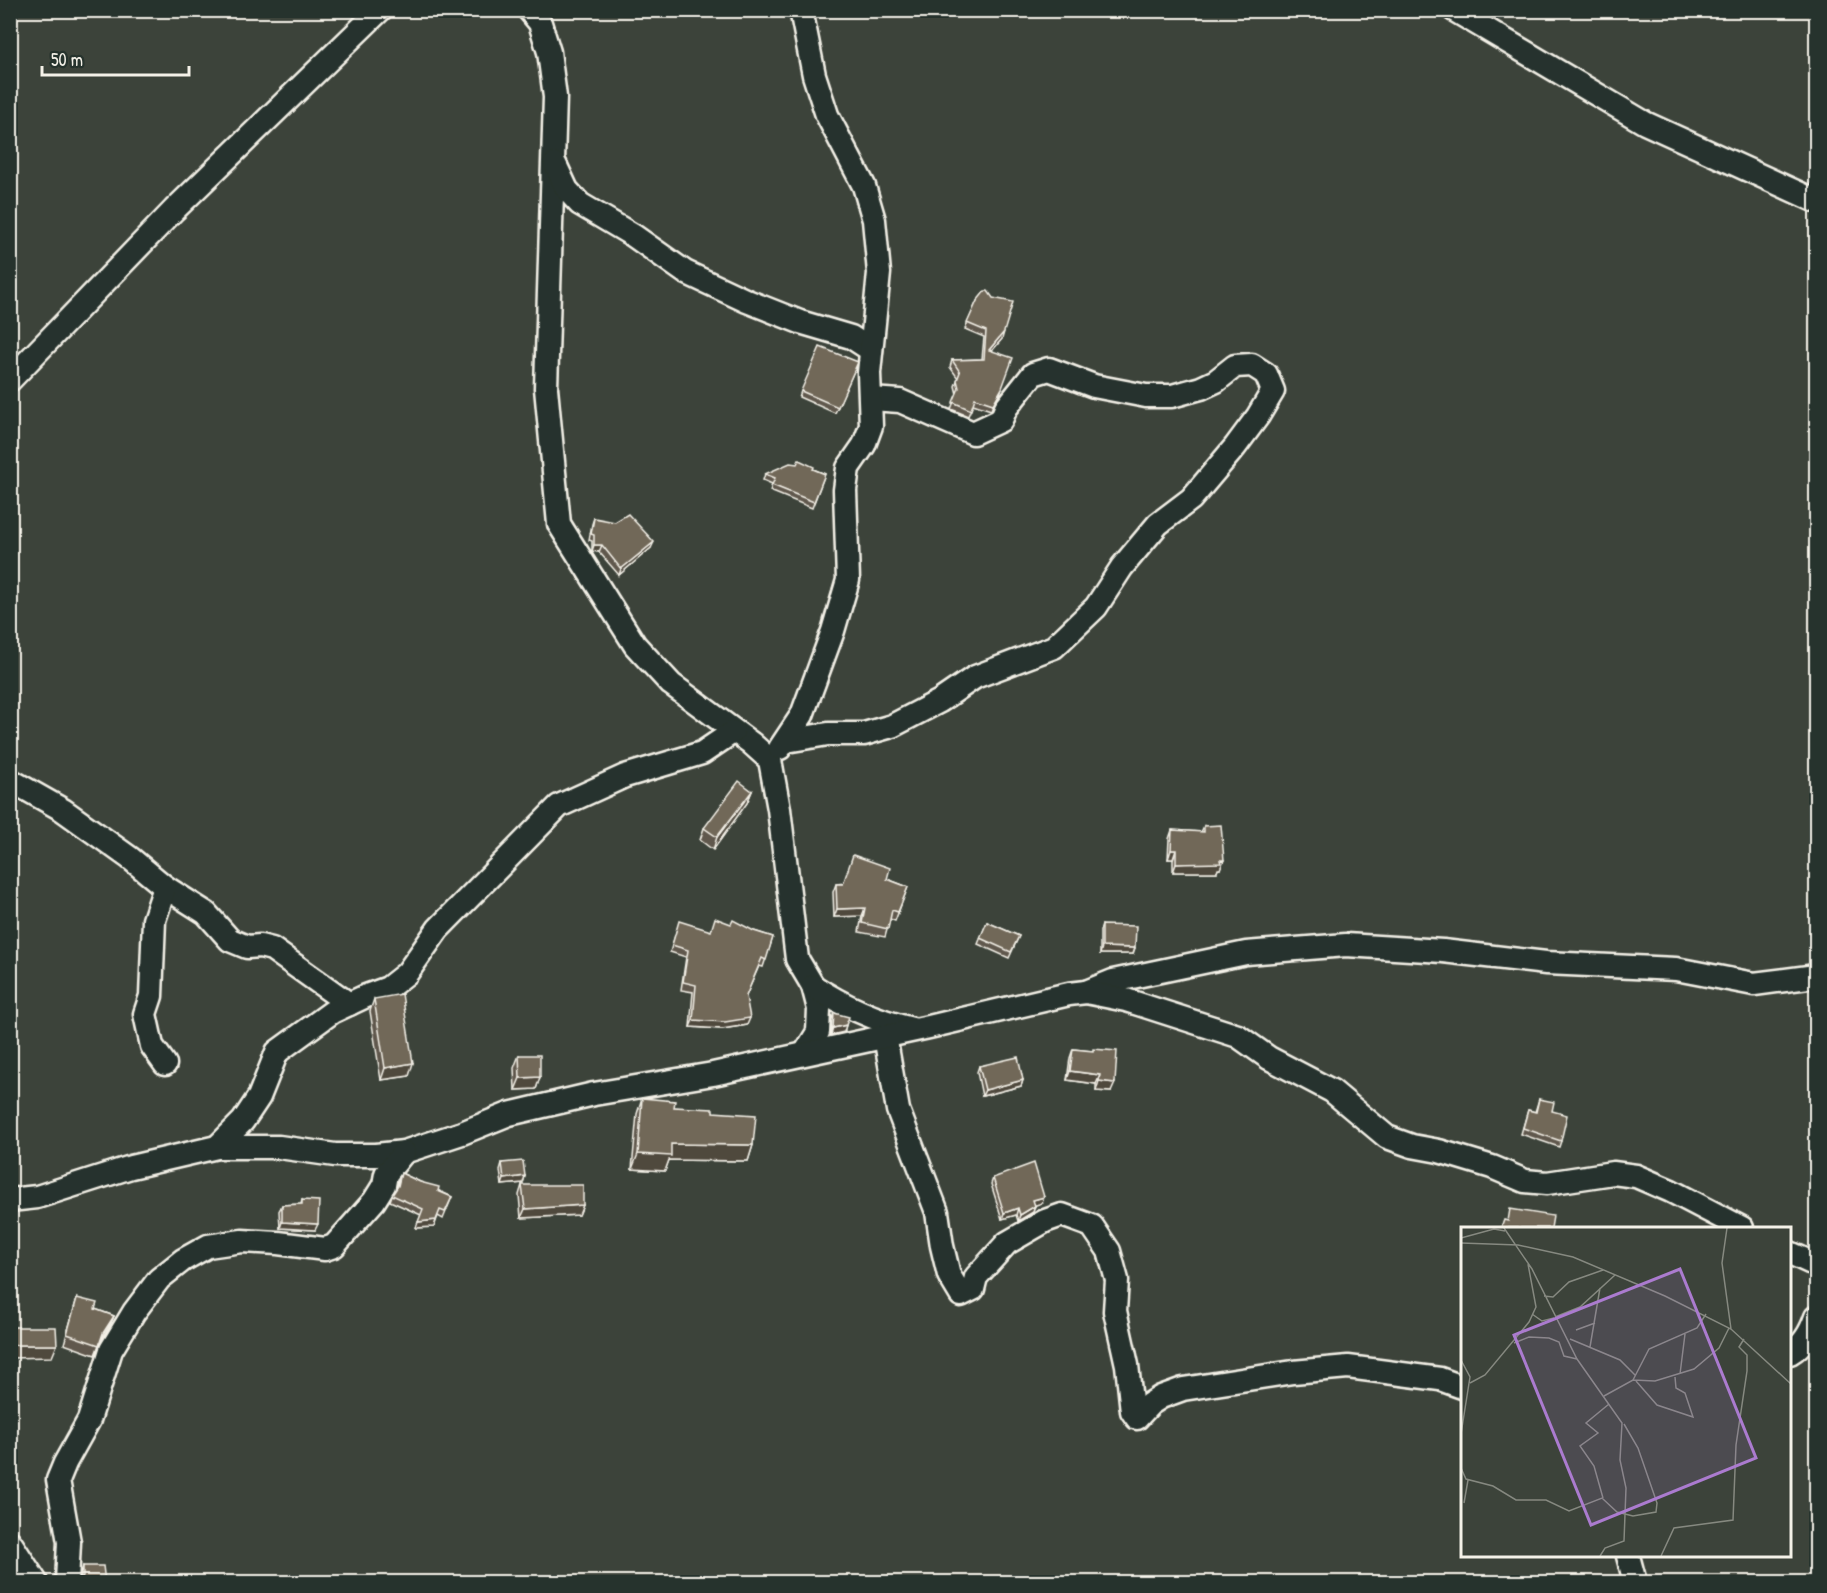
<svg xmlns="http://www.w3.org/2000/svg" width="1827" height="1593" font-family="'Patrick Hand',sans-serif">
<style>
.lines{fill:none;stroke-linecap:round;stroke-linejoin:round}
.minor-casing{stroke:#f4f1e8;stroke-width:27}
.minor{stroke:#26332d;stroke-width:22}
.wall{fill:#61594d;stroke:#f4f1e8;stroke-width:1.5}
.shaded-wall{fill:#4f483e;stroke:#f4f1e8;stroke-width:1.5}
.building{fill:#716759;stroke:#f4f1e8;stroke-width:1.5}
.inset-road{fill:none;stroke:#868980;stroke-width:1.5}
.view{fill:#ab7bcf;fill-opacity:0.15;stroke:#ab7bcf;stroke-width:3}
.inset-edge{fill:none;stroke:#f4f1e8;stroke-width:3}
</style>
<rect width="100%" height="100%" fill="#3c433a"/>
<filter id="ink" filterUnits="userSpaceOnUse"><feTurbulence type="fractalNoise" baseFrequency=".0167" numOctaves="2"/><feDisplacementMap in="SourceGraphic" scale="12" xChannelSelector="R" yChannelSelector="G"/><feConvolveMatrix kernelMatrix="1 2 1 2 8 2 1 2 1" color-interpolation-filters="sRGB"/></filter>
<g filter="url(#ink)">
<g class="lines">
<defs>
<g id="minor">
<polyline points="529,10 540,23 549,52 555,97 546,388 559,524 635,645 671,684 751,743 770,760 779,809 797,959 813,986 819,1009 818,1032 805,1053"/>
<polyline points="1454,10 1645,123 1816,201"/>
<polyline points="555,164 567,190 580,204 634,236 685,272 747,301 800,322 851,337 871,350"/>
<polyline points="10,380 174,210 380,10"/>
<polyline points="786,741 828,734 864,734 892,726 940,701 975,677 1054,647 1096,607 1122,567 1158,524 1191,499 1235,447 1258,416 1273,391 1266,374 1252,365 1235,366 1216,381 1201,388 1172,396 1146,396 1094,386 1049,369 1033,374 1006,408 1001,420 973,433 900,401 871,399"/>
<polyline points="780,748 802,715 833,631 848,580 845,490 848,468 864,445 871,426 869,373 879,273 874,220 864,186 827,115 814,75 801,10"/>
<polyline points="10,780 63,810 130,858 165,887 206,913 230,940 247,947 260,946 272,949 349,1004"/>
<path d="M813,986C843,1006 878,1021 912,1029"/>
<polyline points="1086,992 1113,981 1246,953 1346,945 1443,951 1546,963 1676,969 1754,984 1816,976"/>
<polyline points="885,1036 898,1110 937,1212 942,1246 949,1275 961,1295 973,1289 976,1277 1007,1243 1045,1221 1062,1215 1092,1226 1109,1251 1117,1280 1115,1311 1127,1365 1132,1411 1137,1418 1150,1404 1161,1397 1183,1389 1293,1372 1348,1367 1440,1379 1462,1387"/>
<polyline points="165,1064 152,1046 145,1014 151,996 154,920 165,887"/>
<polyline points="217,1147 243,1121 259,1097 277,1052 332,1012 366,996 388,988 407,973 438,929 559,806 625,776 702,753 733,732"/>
<polyline points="10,1200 37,1197 131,1167 217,1147 279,1147 335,1155 376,1155 404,1152 462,1133 509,1114 594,1094 713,1074 929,1027 1069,994 1086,992 1126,1000 1238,1036 1269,1058 1332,1091 1387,1137 1412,1146 1439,1151 1492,1167 1525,1181 1547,1183 1613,1173 1636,1176 1671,1191 1742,1228"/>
<polyline points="1790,1253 1816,1265"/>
<path d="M1790,1353C1804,1345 1811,1332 1816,1317"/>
<polyline points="10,1542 36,1582"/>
<polyline points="1628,1556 1635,1582"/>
<polyline points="67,1582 69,1542 58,1480 65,1463 89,1420 111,1350 134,1312 159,1279 183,1260 208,1246 242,1241 278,1243 325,1249 334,1246 374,1201 384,1185 386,1174 404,1152"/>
</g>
</defs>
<use href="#minor" class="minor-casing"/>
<use href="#minor" class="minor"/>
</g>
<g class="wall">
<polygon points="977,301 1002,339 992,351 1000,394 991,410 973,404 968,416 951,409 957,394 955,386 958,378 950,367 952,360 982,359 984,337 965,329"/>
<polygon points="858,362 835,413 799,397 801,391"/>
<polygon points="813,469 825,474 812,508 770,491 772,484 763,480 765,474"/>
<polygon points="594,518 651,548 619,575 599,552 592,551 592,541 589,540 592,524"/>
<polygon points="752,791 747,803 713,850 700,840 704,828"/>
<polygon points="1204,826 1220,869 1218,869 1217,872 1173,872 1173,859 1168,859 1169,839 1172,830 1201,832"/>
<polygon points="887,879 908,887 895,921 890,919 885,937 859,932 862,916 834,917 833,892 836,884"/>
<polygon points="987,922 1019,936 1009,958 978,944"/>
<polygon points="1102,925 1133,954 1100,954 1100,931"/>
<polygon points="677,929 710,931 754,931 773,937 763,967 759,966 746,996 747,1025 722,1029 690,1027 693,992 681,990 686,957 670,952"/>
<polygon points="374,999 409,1076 381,1080 370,1011"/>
<polygon points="834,1013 846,1025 844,1032 831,1035 832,1019"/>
<polygon points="1073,1049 1092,1051 1111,1092 1096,1091 1096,1084 1067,1080 1070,1058"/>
<polygon points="519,1055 540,1077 536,1089 515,1090 514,1068"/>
<polygon points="979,1066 1023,1080 1021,1086 982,1096 977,1072"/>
<polygon points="642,1098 674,1107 713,1112 753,1145 748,1161 669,1160 665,1171 632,1169 637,1114"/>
<polygon points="1539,1099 1552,1111 1561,1141 1559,1147 1521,1134 1528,1110 1535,1112"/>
<polygon points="502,1163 525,1176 523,1183 502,1185 500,1170"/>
<polygon points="401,1173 452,1197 443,1219 438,1216 434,1227 416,1228 421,1215 390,1201 392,1195 397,1187"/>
<polygon points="993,1178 1042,1203 1035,1205 1033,1212 1018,1221 1016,1215 1002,1219 991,1184"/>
<polygon points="522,1185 583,1205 579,1215 521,1218 519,1195"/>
<polygon points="302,1200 315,1230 280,1228 279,1211 282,1205 301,1204"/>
<polygon points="77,1298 95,1309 114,1316 110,1325 100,1342 95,1355 64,1344"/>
<polygon points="83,1566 105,1582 81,1581 81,1572"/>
</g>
<g class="shaded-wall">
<polygon points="1004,332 1002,339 987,356 989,350"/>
<polygon points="1002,388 1000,394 991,410 993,404"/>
<polygon points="654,542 651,548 619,575 621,569"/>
<polygon points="594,545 602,545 599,552 592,551"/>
<polygon points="752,791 747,803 713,850 717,837"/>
<polygon points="1171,850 1176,850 1173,859 1168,859"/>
<polygon points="1224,860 1220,869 1218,869 1217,872 1173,872 1176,864"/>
<polygon points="865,908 862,916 834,917 837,909"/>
<polygon points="1102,947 1135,948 1133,954 1100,954"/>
<polygon points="750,1018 747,1025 722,1029 690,1027 693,1020"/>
<polygon points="846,1025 844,1032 831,1035 833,1028"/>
<polygon points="413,1063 409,1076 381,1080 385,1068"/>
<polygon points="1070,1071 1100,1075 1096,1084 1067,1080"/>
<polygon points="540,1077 536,1089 515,1090 520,1078"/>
<polygon points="1023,1080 1021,1086 982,1096 985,1090"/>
<polygon points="1099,1081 1115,1083 1111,1092 1096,1091"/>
<polygon points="671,1144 753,1145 748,1161 669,1160 665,1171 632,1169 638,1154"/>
<polygon points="525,1176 523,1183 502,1185 504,1179"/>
<polygon points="1044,1197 1042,1203 1030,1207 1033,1200"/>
<polygon points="583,1205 579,1215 521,1218 525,1209"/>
<polygon points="1035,1206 1033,1212 1018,1221 1020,1215"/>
<polygon points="1018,1208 1016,1215 1002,1219 1004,1213"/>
<polygon points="436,1220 434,1227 416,1228 418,1222"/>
<polygon points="282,1222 318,1224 315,1230 280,1228"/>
<polygon points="114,1316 110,1325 99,1343 103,1333"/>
<polygon points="10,1345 57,1345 52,1357 10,1358"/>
</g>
<g class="building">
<polygon points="985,291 988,291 993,298 1013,302 1004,332 989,350 1013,358 1002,388 993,404 975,398 971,410 953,402 959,388 957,380 960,372 952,360 984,359 986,331 967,323 977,301"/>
<polygon points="820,347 858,362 838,407 801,391"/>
<polygon points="799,460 814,467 813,469 825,474 814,502 772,485 775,478 765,474 790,463 797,464"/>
<polygon points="628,514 654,542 621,569 602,545 594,545 594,535 591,534 594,518 615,522"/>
<polygon points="739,781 752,791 717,837 704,828"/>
<polygon points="1221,825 1224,860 1220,860 1221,863 1176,864 1176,850 1171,850 1172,830 1204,832 1204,826"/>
<polygon points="853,855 890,868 887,879 908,887 898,912 892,910 888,929 862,923 865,908 837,909 836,884 843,884"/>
<polygon points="715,918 731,924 733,920 754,931 773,937 766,960 762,958 746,996 750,1018 725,1022 693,1020 696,985 683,982 688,950 672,945 679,921 711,931"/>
<polygon points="987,922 1019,936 1011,952 980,938"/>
<polygon points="1102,925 1136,926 1135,948 1102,947"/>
<polygon points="402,994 413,1063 385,1068 374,999"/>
<polygon points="834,1013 849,1017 846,1025 833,1028"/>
<polygon points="1073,1049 1093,1051 1093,1049 1117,1051 1115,1083 1099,1081 1100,1075 1070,1071"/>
<polygon points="519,1055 540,1055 540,1077 520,1078"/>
<polygon points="1018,1057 1023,1080 985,1090 979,1066"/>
<polygon points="642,1098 675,1101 674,1107 713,1109 713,1112 756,1115 753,1145 671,1144 671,1156 638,1154"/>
<polygon points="1539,1099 1554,1102 1552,1111 1567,1115 1561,1141 1523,1128 1528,1110 1536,1112"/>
<polygon points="523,1161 525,1176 504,1179 502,1163"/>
<polygon points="1034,1163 1044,1197 1033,1200 1035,1206 1020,1215 1018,1208 1004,1213 993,1178"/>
<polygon points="401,1173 420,1182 439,1187 438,1191 452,1197 445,1212 440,1210 436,1220 418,1222 423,1209 392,1195 398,1186"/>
<polygon points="522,1185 583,1185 583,1205 525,1209"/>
<polygon points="302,1200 319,1201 318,1224 282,1222 282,1205 302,1204"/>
<polygon points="1510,1209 1553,1216 1551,1228 1501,1228 1504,1220 1508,1221"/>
<polygon points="77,1298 97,1303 95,1309 114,1316 103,1333 99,1345 67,1334"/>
<polygon points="10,1327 56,1327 57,1345 10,1345"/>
<polygon points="83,1566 103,1566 105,1582 79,1582 83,1577"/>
</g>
</g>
<g transform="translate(1461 1227)">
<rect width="330" height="330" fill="#3c433a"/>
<path class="inset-road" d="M43,1L71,42L116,132L161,196L159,233L165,261L163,314L144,321L139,329M266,1L261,36L270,102M0,11L33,2L44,4M0,16L57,18L112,30L204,69L270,102L330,157M83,69L92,70L108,55L142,43M71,87L81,94L93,91M94,90L119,80L154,48M115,103L134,96M109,112L159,133L174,148M53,116L68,110L88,111L98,115L103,129L116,132M129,120L139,61M0,133L9,150L0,207M219,147L224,107M172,153L188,122L236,101L245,87M175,154L196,178L232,190L224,166L215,161L214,150M9,156L24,148L68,95L75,80L67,37M143,169L172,153L194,154L233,142L258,121L268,101M0,241L5,252L32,259L55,273H85L108,284L141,271L156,285L172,289L195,285L196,276L177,221L163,197M142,271L133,239L119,219L137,206L125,196L148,177M3,276L7,253M200,329L213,301L272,293L275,218L286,144V128L278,120L283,112"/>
<path class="view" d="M219,42L295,231L130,298L53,108Z"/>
<rect width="330" height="330" class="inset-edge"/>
</g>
<rect width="1827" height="1593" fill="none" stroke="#26332d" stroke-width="36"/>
<rect x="18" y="18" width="1791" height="1557" fill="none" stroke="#f4f1e8" stroke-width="2" filter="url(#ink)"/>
<path d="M42 66v9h147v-9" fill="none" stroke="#f4f1e8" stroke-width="3"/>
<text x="51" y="66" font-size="18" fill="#f4f1e8" stroke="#26332d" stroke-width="4.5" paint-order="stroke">50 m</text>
</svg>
